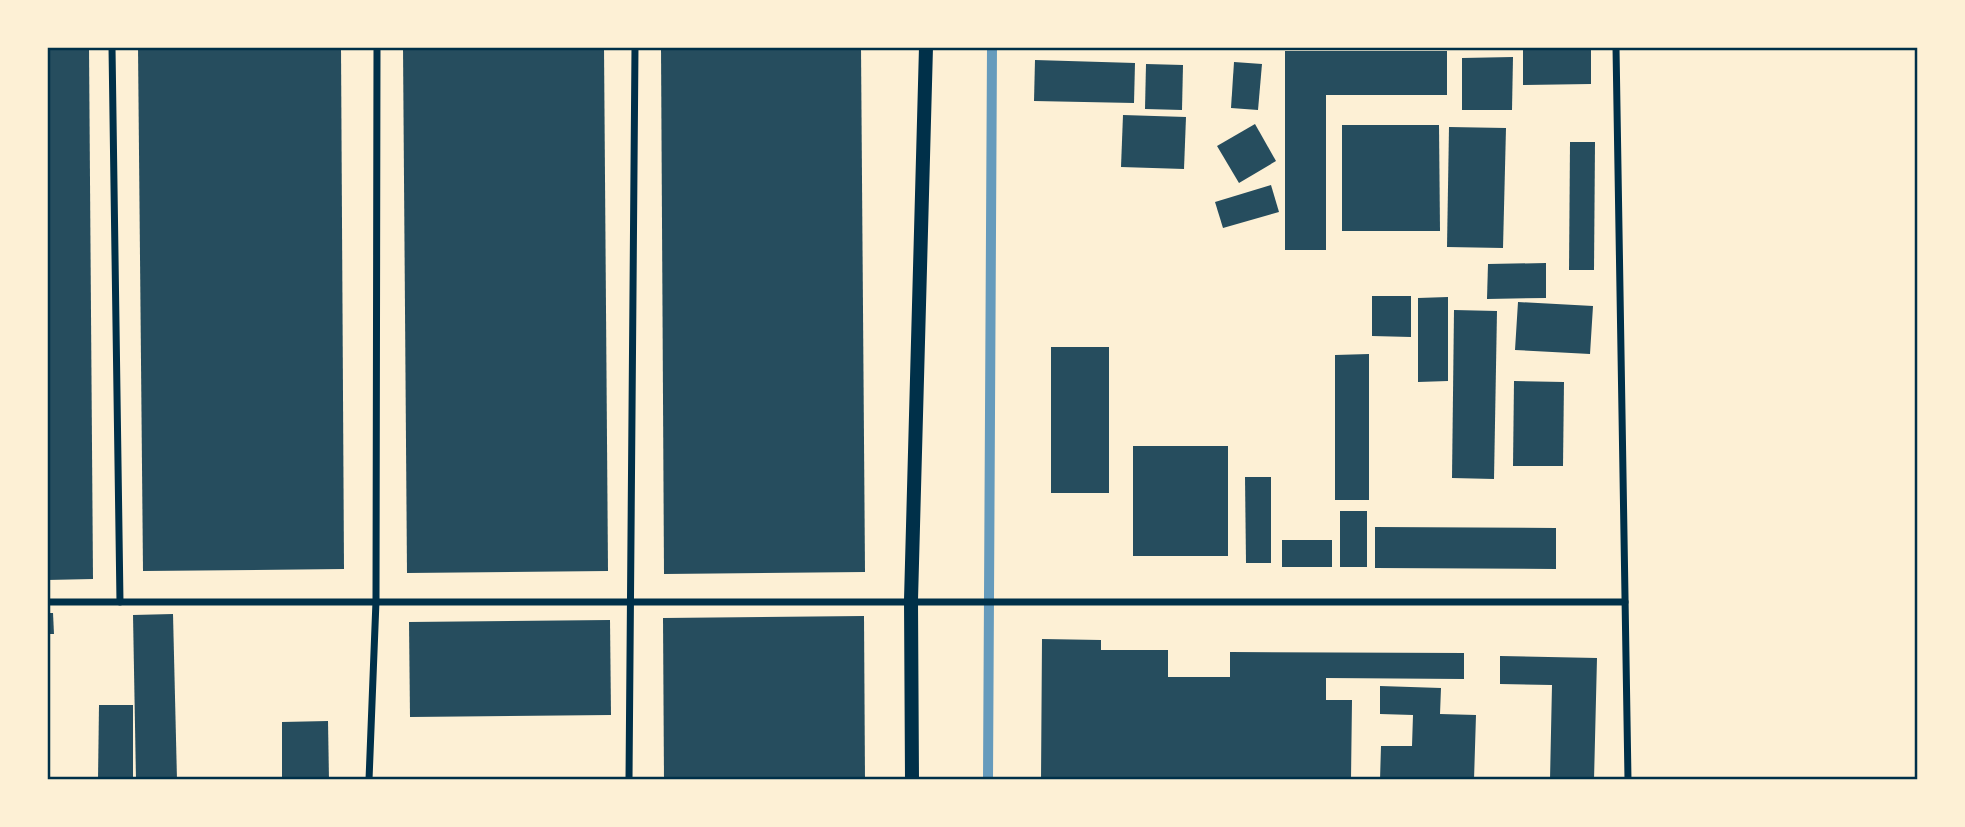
<svg xmlns="http://www.w3.org/2000/svg" width="1965" height="827" font-family="'Roboto Condensed',sans-serif">
<style>
.lines{fill:none;stroke-linecap:round;stroke-linejoin:round}
.stream{stroke:#669bbc;stroke-width:10}
.building{fill:#264d5e}
.minor{stroke:#003049;stroke-width:7}
.secondary{stroke:#003049;stroke-width:14}
.neatline{fill:none;stroke:#003049;stroke-width:2.5}
</style>
<rect width="100%" height="100%" fill="#fdf0d5"/>
<g class="lines">
<polyline class="stream" points="988,780 992,47"/>
</g>
<g class="building">
<polygon points="47,47 89,47 93,579 47,580"/>
<polygon points="138,47 341,47 344,569 143,571"/>
<polygon points="403,47 604,47 608,571 407,573"/>
<polygon points="661,47 861,47 865,572 664,574"/>
<polygon points="1523,47 1591,47 1591,84 1523,85"/>
<polygon points="1285,51 1447,51 1447,95 1326,95 1326,250 1285,250"/>
<polygon points="1513,57 1512,110 1462,110 1462,58"/>
<polygon points="1035,60 1135,63 1134,103 1034,101"/>
<polygon points="1234,62 1262,64 1258,110 1231,108"/>
<polygon points="1146,64 1183,65 1182,110 1145,109"/>
<polygon points="1123,115 1186,117 1184,169 1121,167"/>
<polygon points="1255,124 1276,161 1239,183 1217,146"/>
<polygon points="1342,125 1439,125 1440,231 1342,231"/>
<polygon points="1449,127 1506,128 1503,248 1447,247"/>
<polygon points="1570,142 1595,142 1594,270 1569,270"/>
<polygon points="1271,185 1279,212 1223,228 1215,202"/>
<polygon points="1546,263 1546,298 1487,299 1488,264"/>
<polygon points="1372,296 1411,296 1411,337 1372,336"/>
<polygon points="1448,297 1448,381 1418,382 1418,298"/>
<polygon points="1518,302 1593,306 1590,354 1515,350"/>
<polygon points="1454,310 1497,311 1494,479 1452,478"/>
<rect x="1051" y="347" width="58" height="146"/>
<polygon points="1369,354 1369,500 1335,500 1335,355"/>
<polygon points="1514,381 1564,382 1563,466 1513,466"/>
<rect x="1133" y="446" width="95" height="110"/>
<polygon points="1245,477 1271,477 1271,563 1246,563"/>
<rect x="1340" y="511" width="27" height="56"/>
<polygon points="1375,527 1556,528 1556,569 1375,568"/>
<rect x="1282" y="540" width="50" height="27"/>
<polygon points="47,613 53,613 54,634 47,634"/>
<polygon points="173,614 177,780 136,780 133,615"/>
<polygon points="864,616 865,780 664,780 663,618"/>
<polygon points="610,620 611,715 410,717 409,622"/>
<polygon points="1042,639 1101,640 1101,650 1168,650 1168,677 1230,677 1230,652 1464,653 1464,679 1326,678 1326,700 1352,700 1351,780 1041,780"/>
<polygon points="1500,656 1597,658 1594,780 1550,780 1552,685 1500,684"/>
<polygon points="1380,686 1441,688 1440,714 1476,715 1474,780 1380,780 1381,746 1412,746 1413,715 1380,714"/>
<polygon points="99,705 133,705 133,780 98,780"/>
<polygon points="328,721 329,780 282,780 282,722"/>
</g>
<g class="lines">
<g class="minor">
<polyline points="112,47 120,602"/>
<polyline points="1616,47 1628,780"/>
<polyline points="47,602 1625,602"/>
<polyline points="369,780 376,601 377,47"/>
<polyline points="629,780 635,47"/>
</g>
<polyline class="secondary" points="912,780 911,600 926,47"/>
</g>
<rect width="1965" height="827" fill="none" stroke="#fdf0d5" stroke-width="98"/>
<rect x="49" y="49" width="1867" height="729" class="neatline"/>
</svg>
